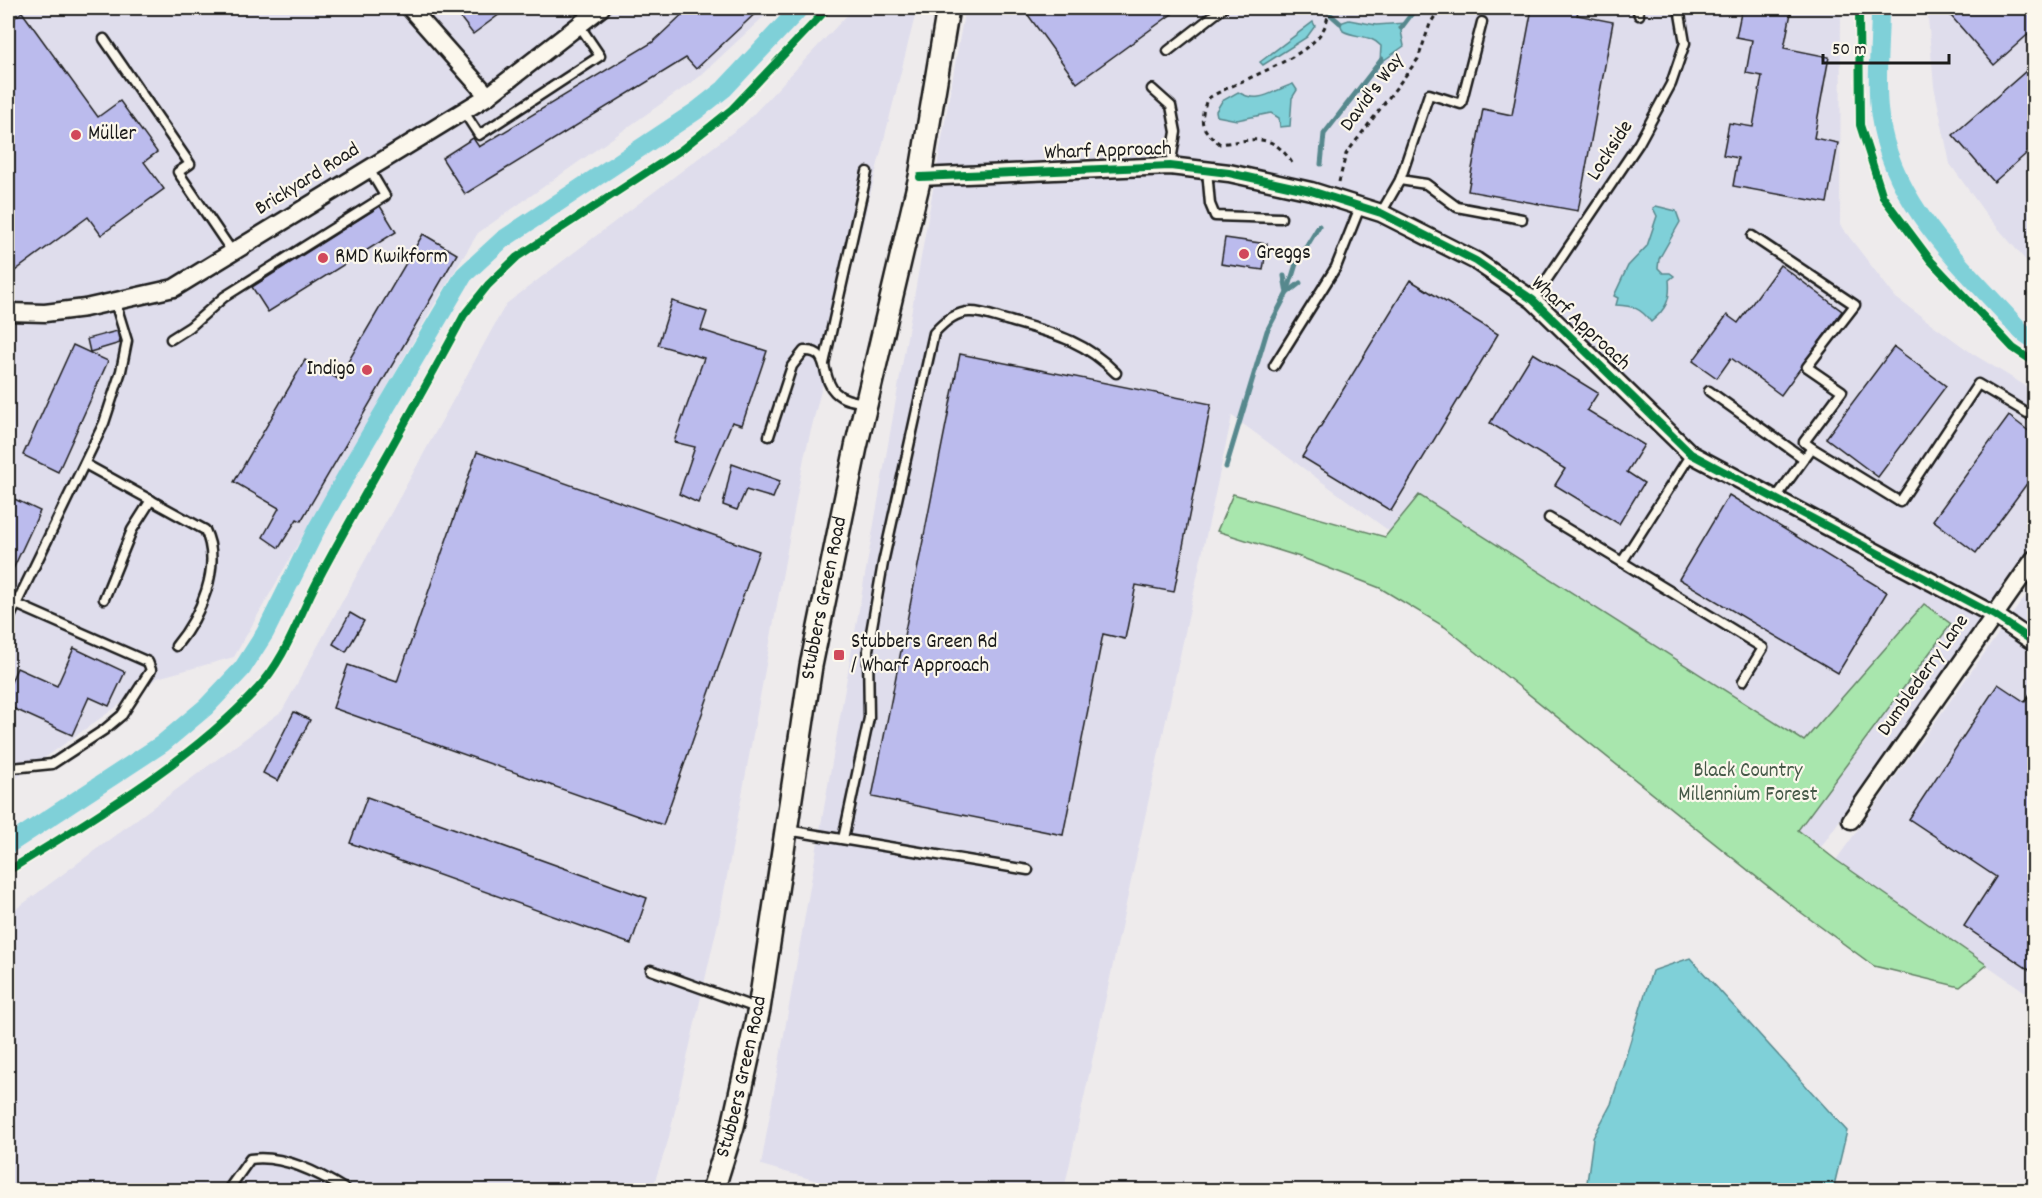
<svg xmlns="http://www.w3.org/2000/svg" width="2042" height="1198" font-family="Dekko,sans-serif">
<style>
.built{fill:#dfddec}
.green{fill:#a8e6ad;stroke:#628164;stroke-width:1.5}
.water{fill:#7fd0d8;stroke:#57888d;stroke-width:1.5}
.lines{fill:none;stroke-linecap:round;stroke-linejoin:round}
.stream{stroke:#57888d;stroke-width:5}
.canal{stroke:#7fd0d8;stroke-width:18}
.building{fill:#bbbbed;stroke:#1c1c1c;stroke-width:1.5}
.service-casing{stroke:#1c1c1c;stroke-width:13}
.minor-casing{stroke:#1c1c1c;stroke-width:21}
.tertiary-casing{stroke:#1c1c1c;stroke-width:26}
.path{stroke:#1c1c1c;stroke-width:3;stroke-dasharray:4.5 4.5;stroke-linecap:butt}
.service{stroke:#fbf7ec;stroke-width:8}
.minor{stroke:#fbf7ec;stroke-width:16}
.tertiary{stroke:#fbf7ec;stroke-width:21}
.cycleway-casing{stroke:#fbf7ec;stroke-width:11}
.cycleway{stroke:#00873e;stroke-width:8}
.poi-dot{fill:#d1495b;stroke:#fbf7ec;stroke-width:2}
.labels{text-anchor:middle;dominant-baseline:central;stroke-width:4.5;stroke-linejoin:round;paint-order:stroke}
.street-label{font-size:21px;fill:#1c1c1c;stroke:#fbf7ec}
.poi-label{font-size:21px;fill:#1c1c1c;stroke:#fbf7ec;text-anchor:start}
.park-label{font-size:21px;fill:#465948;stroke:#fbf7ec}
</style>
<rect width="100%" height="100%" fill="#eeebec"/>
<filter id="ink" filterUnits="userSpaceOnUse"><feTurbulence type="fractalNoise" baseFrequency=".0167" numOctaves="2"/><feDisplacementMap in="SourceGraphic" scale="12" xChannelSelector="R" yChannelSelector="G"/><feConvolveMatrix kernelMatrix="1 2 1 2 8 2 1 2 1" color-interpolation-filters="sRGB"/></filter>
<g filter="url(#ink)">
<g class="built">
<polygon points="8,8 773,8 699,77 478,233 431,310 234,657 157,678 8,784"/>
<polygon points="854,8 916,12 804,458 720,914 668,1141 652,1190 8,1190 8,915 282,711 506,304 745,123"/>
<polygon points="965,8 1841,8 1840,225 1896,298 1973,354 2034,391 2034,542 1821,847 1232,416 1064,1190 849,1190 761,1165"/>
<polygon points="1940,8 2034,8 2034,270 1985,213 1950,164 1934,86 1928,18"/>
<polygon points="2034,584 2034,998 1836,860"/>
</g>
<polygon class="green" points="1233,494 1385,537 1419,495 1804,741 1924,604 1951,624 1798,830 1836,860 1987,965 1960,987 1874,966 1795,908 1445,627 1380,588 1300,557 1217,531"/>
<g class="water">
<path d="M1349,20L1376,25L1405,23L1401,31L1404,46L1380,63L1381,46C1370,34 1356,38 1343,31L1340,23Z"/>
<polygon points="1313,22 1315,26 1307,37 1263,65 1260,62"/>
<path d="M1293,84L1297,90L1292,98L1290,126L1280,127L1279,118L1271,113L1237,120L1217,116L1216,111L1222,101L1238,92C1260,105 1271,91 1293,84Z"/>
<path d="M1656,206L1676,211L1680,222L1659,259L1658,268L1663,273H1670L1674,276L1669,280C1671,300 1666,309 1651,322C1641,308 1633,306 1616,305L1618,298L1614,296L1628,266L1647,246L1657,216L1653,208Z"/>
<polygon points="1690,958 1847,1131 1833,1190 1586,1190 1593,1138 1611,1104 1652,971"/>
</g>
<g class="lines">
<g class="stream">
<polyline points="1331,15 1340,23"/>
<polyline points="1401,28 1416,8"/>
<polyline points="1321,164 1324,134 1382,59"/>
<polyline points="1284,276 1287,293 1300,283"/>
<polyline points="1226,467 1267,331 1287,293 1296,264 1319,226"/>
</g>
<g class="canal">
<path d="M1880,8C1880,41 1875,86 1880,117C1893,207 1964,267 2021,331L2034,340"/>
<polyline points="8,845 162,744 206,707 242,669 265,633 316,530 358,455 464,275 502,240 696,111 724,89 800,8"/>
</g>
</g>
<g class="building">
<polygon points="453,8 508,8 473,34"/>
<polygon points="689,8 761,8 696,69 686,58 465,194 442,158 473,138 479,147 653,42"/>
<polygon points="1023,8 1180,8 1077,83"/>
<polygon points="1532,8 1579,8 1577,15 1613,22 1578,211 1468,191 1483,109 1512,115"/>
<polygon points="1742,8 1792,8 1784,48 1829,57 1814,138 1838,143 1827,203 1733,186 1738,158 1723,155 1729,123 1753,127 1762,76 1746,73 1752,40 1736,37"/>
<polygon points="1944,8 2034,8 2034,29 1994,65"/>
<polygon points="22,12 98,117 120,101 157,152 144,162 164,189 101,235 88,217 8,276 8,23"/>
<polygon points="2034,64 2034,147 1994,182 1953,135"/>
<polygon points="380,206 396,232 268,312 252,287"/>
<polygon points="423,234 457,254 301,521 297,519 279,548 263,537 279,508 234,482 305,360 338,379"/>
<polygon points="1225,238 1267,244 1263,270 1221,264"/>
<polygon points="1780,265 1842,311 1781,395 1731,358 1717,378 1693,361 1727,315 1738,323"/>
<polygon points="1410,280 1498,334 1391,511 1302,457"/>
<polygon points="672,301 707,312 701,330 767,351 742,425 732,422 698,503 679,494 695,447 674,442 704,358 658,345"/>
<polygon points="117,331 120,343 90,352 87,339"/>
<polygon points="73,345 108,361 58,472 23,455"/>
<polygon points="1894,347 1946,386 1878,477 1826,438"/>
<polygon points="1533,353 1598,393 1587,410 1644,445 1627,472 1644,483 1619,524 1555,485 1565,469 1490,423"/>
<polygon points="960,354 1211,404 1174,592 1136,585 1125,639 1103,634 1063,835 872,797"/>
<polygon points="2009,416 2034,435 2034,474 1976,553 1933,520"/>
<polygon points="477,452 759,551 663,825 333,708 348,665 397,682"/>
<polygon points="732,464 780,481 773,498 746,490 737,510 723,505"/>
<polygon points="1729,495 1887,592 1838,673 1679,579"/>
<polygon points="8,496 40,511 8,580"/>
<polygon points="350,613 364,621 346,652 333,644"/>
<polygon points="74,648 125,672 109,706 89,697 72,735 8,706 8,689 17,668 57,686"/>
<polygon points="1998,684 2025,702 2034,687 2034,973 1964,926 1996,877 1909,819"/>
<polygon points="294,712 310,720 278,781 263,773"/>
<polygon points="367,797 647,898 631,944 350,843"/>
</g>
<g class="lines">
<defs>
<g id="service">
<polyline points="1637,8 1639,15"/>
<polyline points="104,39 190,164 178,172 233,253"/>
<polyline points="1168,51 1223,8"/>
<polyline points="1152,89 1171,106 1176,132 1170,166"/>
<polyline points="464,112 479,135 600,56 579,25"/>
<polyline points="1207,170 1210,204 1215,216 1281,218"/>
<polyline points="1400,180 1426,184 1457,207 1522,219"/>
<polyline points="1381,213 1400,180 1429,94 1461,104 1482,22"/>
<polyline points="1752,236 1855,305 1807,367 1842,391 1804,442 1812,448"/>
<polyline points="1533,300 1639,143 1671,84 1685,43 1679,8"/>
<polyline points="171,339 190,327 224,297 385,196 369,169"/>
<polyline points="824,364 867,172"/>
<polyline points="1274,366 1336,267 1360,207"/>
<polyline points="1709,391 1803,458"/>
<path d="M769,436L792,366L804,351C831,349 820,377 835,392C843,400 854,401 866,403"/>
<polyline points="1691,454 1622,562 1763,648 1743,681"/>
<path d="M85,464L205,530C223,566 200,617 176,646"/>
<polyline points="1775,499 1812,448 1900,502 1978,384 2034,417"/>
<polyline points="1549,518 1622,562"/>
<polyline points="104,599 132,530 151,500"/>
<polyline points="8,621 104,423 121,371 127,341 115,302"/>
<polyline points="8,726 8,727"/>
<polyline points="8,762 12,768 52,764 104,730 122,715 151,670 148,662 16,604"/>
<polyline points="787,830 1028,870"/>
<path d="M843,839L869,718L868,650L883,563L934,333C943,323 955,312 969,312C982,311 997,318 1010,321C1052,333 1084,340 1116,373"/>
<polyline points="651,970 759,1009"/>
<path d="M228,1190L250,1159C283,1154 319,1173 346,1190"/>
</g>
<g id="minor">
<polyline points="410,8 488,96"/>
<polyline points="920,177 1170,166 1229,173 1311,191 1381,213 1476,261 1533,300 1691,454 1994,615 2034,642"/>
<polyline points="8,312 45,313 85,308 174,288 488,96 601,8"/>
<polyline points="1851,820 2034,559"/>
</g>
<g id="tertiary">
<path id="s1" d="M713,1190L733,1126L759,1009L811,666L856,447L920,177L948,8"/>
</g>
</defs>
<use href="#service" class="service-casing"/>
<use href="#minor" class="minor-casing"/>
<use href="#tertiary" class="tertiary-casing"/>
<g class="path">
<path d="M1292,163C1272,131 1253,140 1220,144C1200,128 1199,123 1207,99C1237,80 1306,60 1323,30C1327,24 1328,14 1330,8"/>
<polyline points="1339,182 1346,154 1418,59 1430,24 1440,8"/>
</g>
<use href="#service" class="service"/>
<use href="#minor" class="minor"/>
<use href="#tertiary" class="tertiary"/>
<defs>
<g id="cycleway">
<polyline points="1859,8 1860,125 1883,197 1931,261 2013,348 2034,362"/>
<polyline points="920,177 1170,166 1229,173 1311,191 1381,213 1476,261 1533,300 1691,454 1994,615 2034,642"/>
<path d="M8,871C91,819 190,762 257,689C286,659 299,615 319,578C366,490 417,404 464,315L488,285L517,257L681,150L732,109L828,8"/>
</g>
</defs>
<use href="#cycleway" class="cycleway-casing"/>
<use href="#cycleway" class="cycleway"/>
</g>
</g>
<g class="poi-dot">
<circle cx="76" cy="135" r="6"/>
<circle cx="1244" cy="254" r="6"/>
<circle cx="323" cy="258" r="6"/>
<circle cx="367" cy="370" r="6"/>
<rect x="833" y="649" width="12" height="12" rx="3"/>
</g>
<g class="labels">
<g class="street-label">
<text transform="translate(1373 93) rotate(-53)">David's Way</text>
<text transform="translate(1611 151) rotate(-57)">Lockside</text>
<text transform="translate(1108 152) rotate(-2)">Wharf Approach</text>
<text transform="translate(308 180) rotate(-32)">Brickyard Road</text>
<text transform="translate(1580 324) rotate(43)">Wharf Approach</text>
<text stroke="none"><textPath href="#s1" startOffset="603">Stubbers Green Road</textPath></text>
<text transform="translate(1924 676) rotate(-55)">Dumblederry Lane</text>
<text stroke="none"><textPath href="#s1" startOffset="117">Stubbers Green Road</textPath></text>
</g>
<g class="poi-label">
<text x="88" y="135">Müller</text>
<text x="1256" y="254">Greggs</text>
<text x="335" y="258">RMD Kwikform</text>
<text x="355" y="370" text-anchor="end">Indigo</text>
<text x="851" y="643">Stubbers Green Rd<tspan x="851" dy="24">/ Wharf Approach</tspan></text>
</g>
<g class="park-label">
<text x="1748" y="772">Black Country<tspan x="1748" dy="24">Millennium Forest</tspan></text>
</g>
</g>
<rect width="2042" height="1198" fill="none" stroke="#fbf7ec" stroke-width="30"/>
<rect x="15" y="15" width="2012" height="1168" fill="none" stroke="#1c1c1c" stroke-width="2" filter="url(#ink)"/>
<path d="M1823 54v9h126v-9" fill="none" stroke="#1c1c1c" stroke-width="3"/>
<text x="1832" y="54" font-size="18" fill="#1c1c1c" stroke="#fbf7ec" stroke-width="4.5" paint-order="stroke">50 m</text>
</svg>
